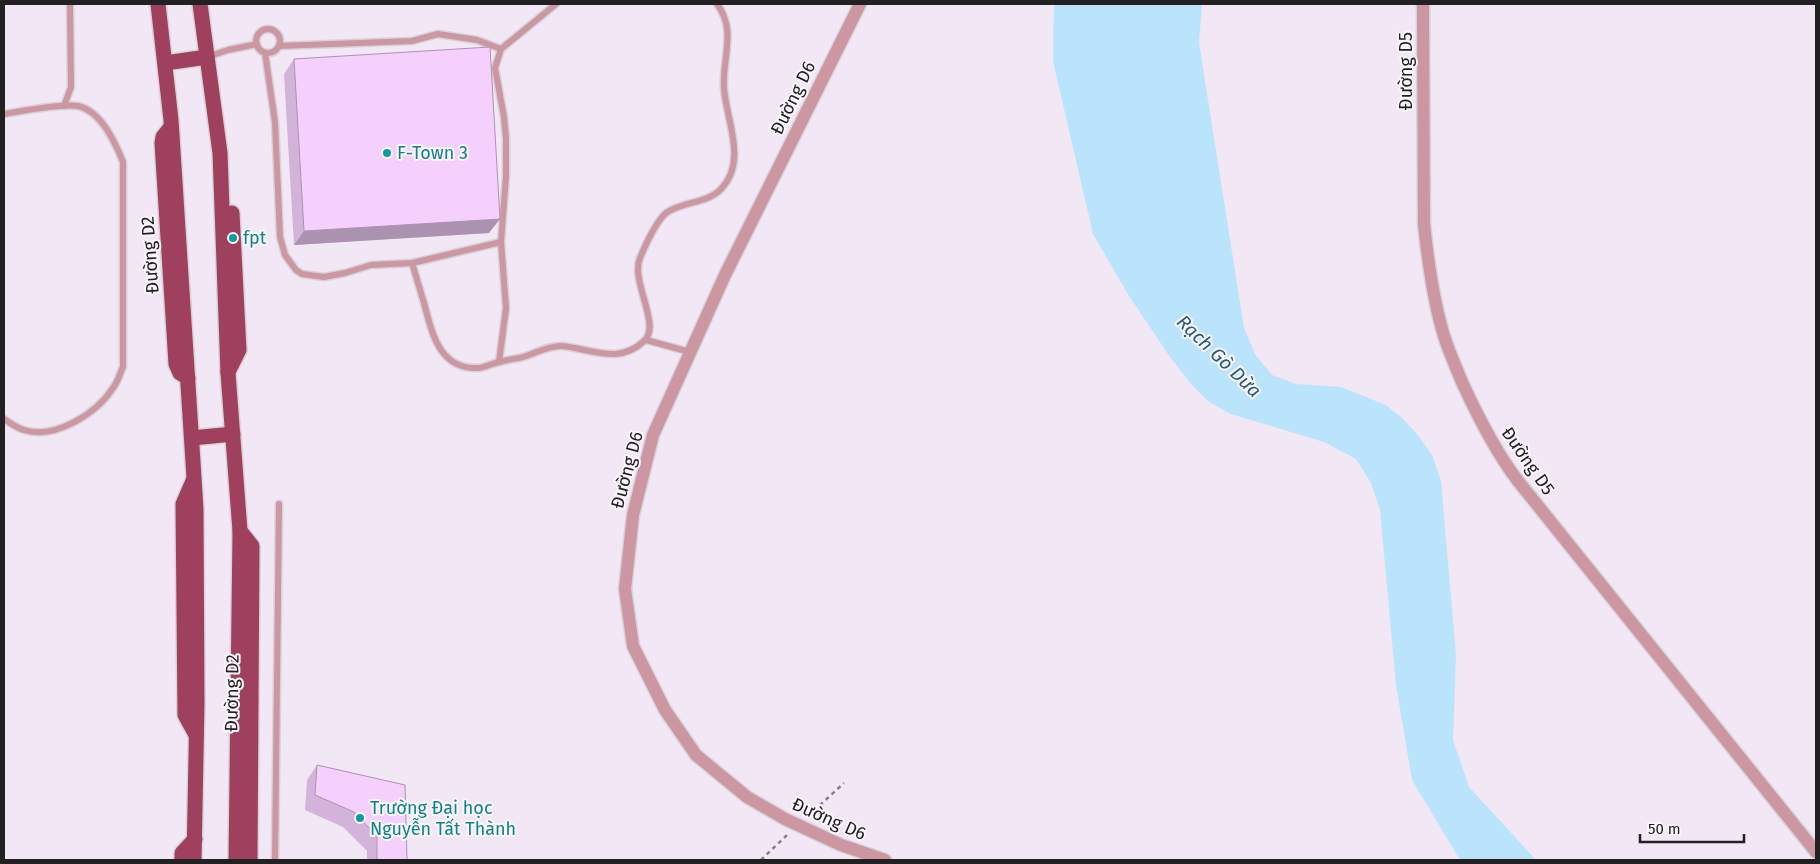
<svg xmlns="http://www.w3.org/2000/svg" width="1820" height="864" font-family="'Fira Sans',sans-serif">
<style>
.built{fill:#f2e7f4}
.water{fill:#bae4fb}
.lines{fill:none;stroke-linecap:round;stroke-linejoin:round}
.lane-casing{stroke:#d7d2d8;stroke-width:9}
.street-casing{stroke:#d7d2d8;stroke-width:15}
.primary-casing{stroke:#d7d2d8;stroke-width:18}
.path{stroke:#848085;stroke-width:2.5;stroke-dasharray:4 4;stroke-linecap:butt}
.lane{stroke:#cc96a2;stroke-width:6}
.street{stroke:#cc96a2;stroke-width:12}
.primary{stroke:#9f415e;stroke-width:15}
.wall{fill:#d4b3da}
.shaded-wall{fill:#ac92b1}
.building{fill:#f6d0fd;stroke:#ac92b1}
.culture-dot{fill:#0f9aa8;stroke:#faf4fb;stroke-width:2}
.labels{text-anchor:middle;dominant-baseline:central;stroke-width:4;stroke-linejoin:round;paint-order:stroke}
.street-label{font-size:18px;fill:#222023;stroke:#faf4fb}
.culture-label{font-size:18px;fill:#0d838f;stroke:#faf4fb;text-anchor:start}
.water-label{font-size:19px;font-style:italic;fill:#235a75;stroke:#faf4fb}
</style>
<rect width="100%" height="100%" fill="#faf4fb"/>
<rect class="built" x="4" y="4" width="1812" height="856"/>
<polygon class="water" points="1054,4 1202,4 1199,43 1244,328 1255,354 1272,375 1296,384 1341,387 1386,405 1402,418 1417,434 1432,455 1441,481 1456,655 1453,740 1469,787 1536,860 1460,860 1412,780 1396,685 1380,510 1371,483 1356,459 1324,442 1231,414 1209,402 1192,385 1170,357 1129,296 1093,234 1053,61"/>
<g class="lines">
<defs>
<g id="lane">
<circle cx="268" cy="41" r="12"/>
<polyline points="279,46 412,41 438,34 477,40 501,49 495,68 504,117 506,139 506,176 501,242 506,308 499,362"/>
<polyline points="501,49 556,4"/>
<polyline points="265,53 275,122 280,237 285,255 296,270 302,274 324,277 345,273 371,265 412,263 501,242"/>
<polyline points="207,57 228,50 257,44"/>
<polyline points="64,106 71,87 70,4"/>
<path d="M4,114C22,111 61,103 78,106C101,111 115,142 123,162V367C120,373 118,382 113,388C97,413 55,440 24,430C17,428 10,423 4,419"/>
<path d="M412,263C416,276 420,290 424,303C432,333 439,370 479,368C486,367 493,363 500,362C506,360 513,359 519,358C533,355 548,345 562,346C592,349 619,365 644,341C662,326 630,281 640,258C645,246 656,222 666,213C682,201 707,204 721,189C748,161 726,120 724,88C722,58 737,30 717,4"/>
<polyline points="646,340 690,352"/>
<polyline points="275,860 279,504"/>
</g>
<g id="street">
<polyline points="860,4 725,275 653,435 633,515 625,589 633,646 665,710 696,755 747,797 785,819 841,845 885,860"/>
<path d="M1423,4L1424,224C1428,262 1433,300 1444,336C1449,352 1456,367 1462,382C1478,417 1495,451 1518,481L1816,852"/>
</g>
<g id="primary">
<polyline points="158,4 171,120 196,509 197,704 194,860"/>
<polyline points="200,4 220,153 228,373 240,531 236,860"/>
<polyline points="165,63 207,57"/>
<polyline points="171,127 163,137 162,143 176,364 180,373 188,378"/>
<polyline points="228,372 239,350 232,213"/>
<polyline points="192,438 233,434"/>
<polyline points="193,481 183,504 185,715 196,735"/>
<polyline points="240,531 252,546 250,860"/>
<polyline points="182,860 182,853 195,839"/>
</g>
</defs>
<use href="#lane" class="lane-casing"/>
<use href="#street" class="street-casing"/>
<use href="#primary" class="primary-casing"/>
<g class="path">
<polyline points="808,816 844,783"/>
<polyline points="761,860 787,835"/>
</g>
<use href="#lane" class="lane"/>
<use href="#street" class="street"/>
<use href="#primary" class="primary"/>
</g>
<g class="wall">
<polygon points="294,59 489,233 294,245 284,74"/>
<polygon points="317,765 407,860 367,860 367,851 343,827 305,810 307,780"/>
</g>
<polygon class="shaded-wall" points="500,219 489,233 294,245 304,231"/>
<g class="building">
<polygon points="490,47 500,219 304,231 294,59"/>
<polygon points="317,765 405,785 407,860 377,860 377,836 354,812 315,795"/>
</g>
<g class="culture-dot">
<circle cx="387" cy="153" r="5"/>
<circle cx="233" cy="238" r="5"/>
<circle cx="360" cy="818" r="5"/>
</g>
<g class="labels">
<g class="street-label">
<text transform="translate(1406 71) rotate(-90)">Đường D5</text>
<text transform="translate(793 98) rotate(-64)">Đường D6</text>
<text transform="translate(150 255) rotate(-94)">Đường D2</text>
<text transform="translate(1528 461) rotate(55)">Đường D5</text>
<text transform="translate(627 470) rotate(-75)">Đường D6</text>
<text transform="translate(232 693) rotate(-89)">Đường D2</text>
<text transform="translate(829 819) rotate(24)">Đường D6</text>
</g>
<g class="culture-label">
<text x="397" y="153">F-Town 3</text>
<text x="243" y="238">fpt</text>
<text x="370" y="808">Trường Đại học<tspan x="370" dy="21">Nguyễn Tất Thành</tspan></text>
</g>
<g class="water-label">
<text transform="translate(1219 356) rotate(44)">Rạch Gò Dừa</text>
</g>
</g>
<rect width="1820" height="864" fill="none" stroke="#222023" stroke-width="10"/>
<path d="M1640 834v8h104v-8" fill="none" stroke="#222023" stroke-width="2.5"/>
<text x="1648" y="834" font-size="15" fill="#222023" stroke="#faf4fb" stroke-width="4" paint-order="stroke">50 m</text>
</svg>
